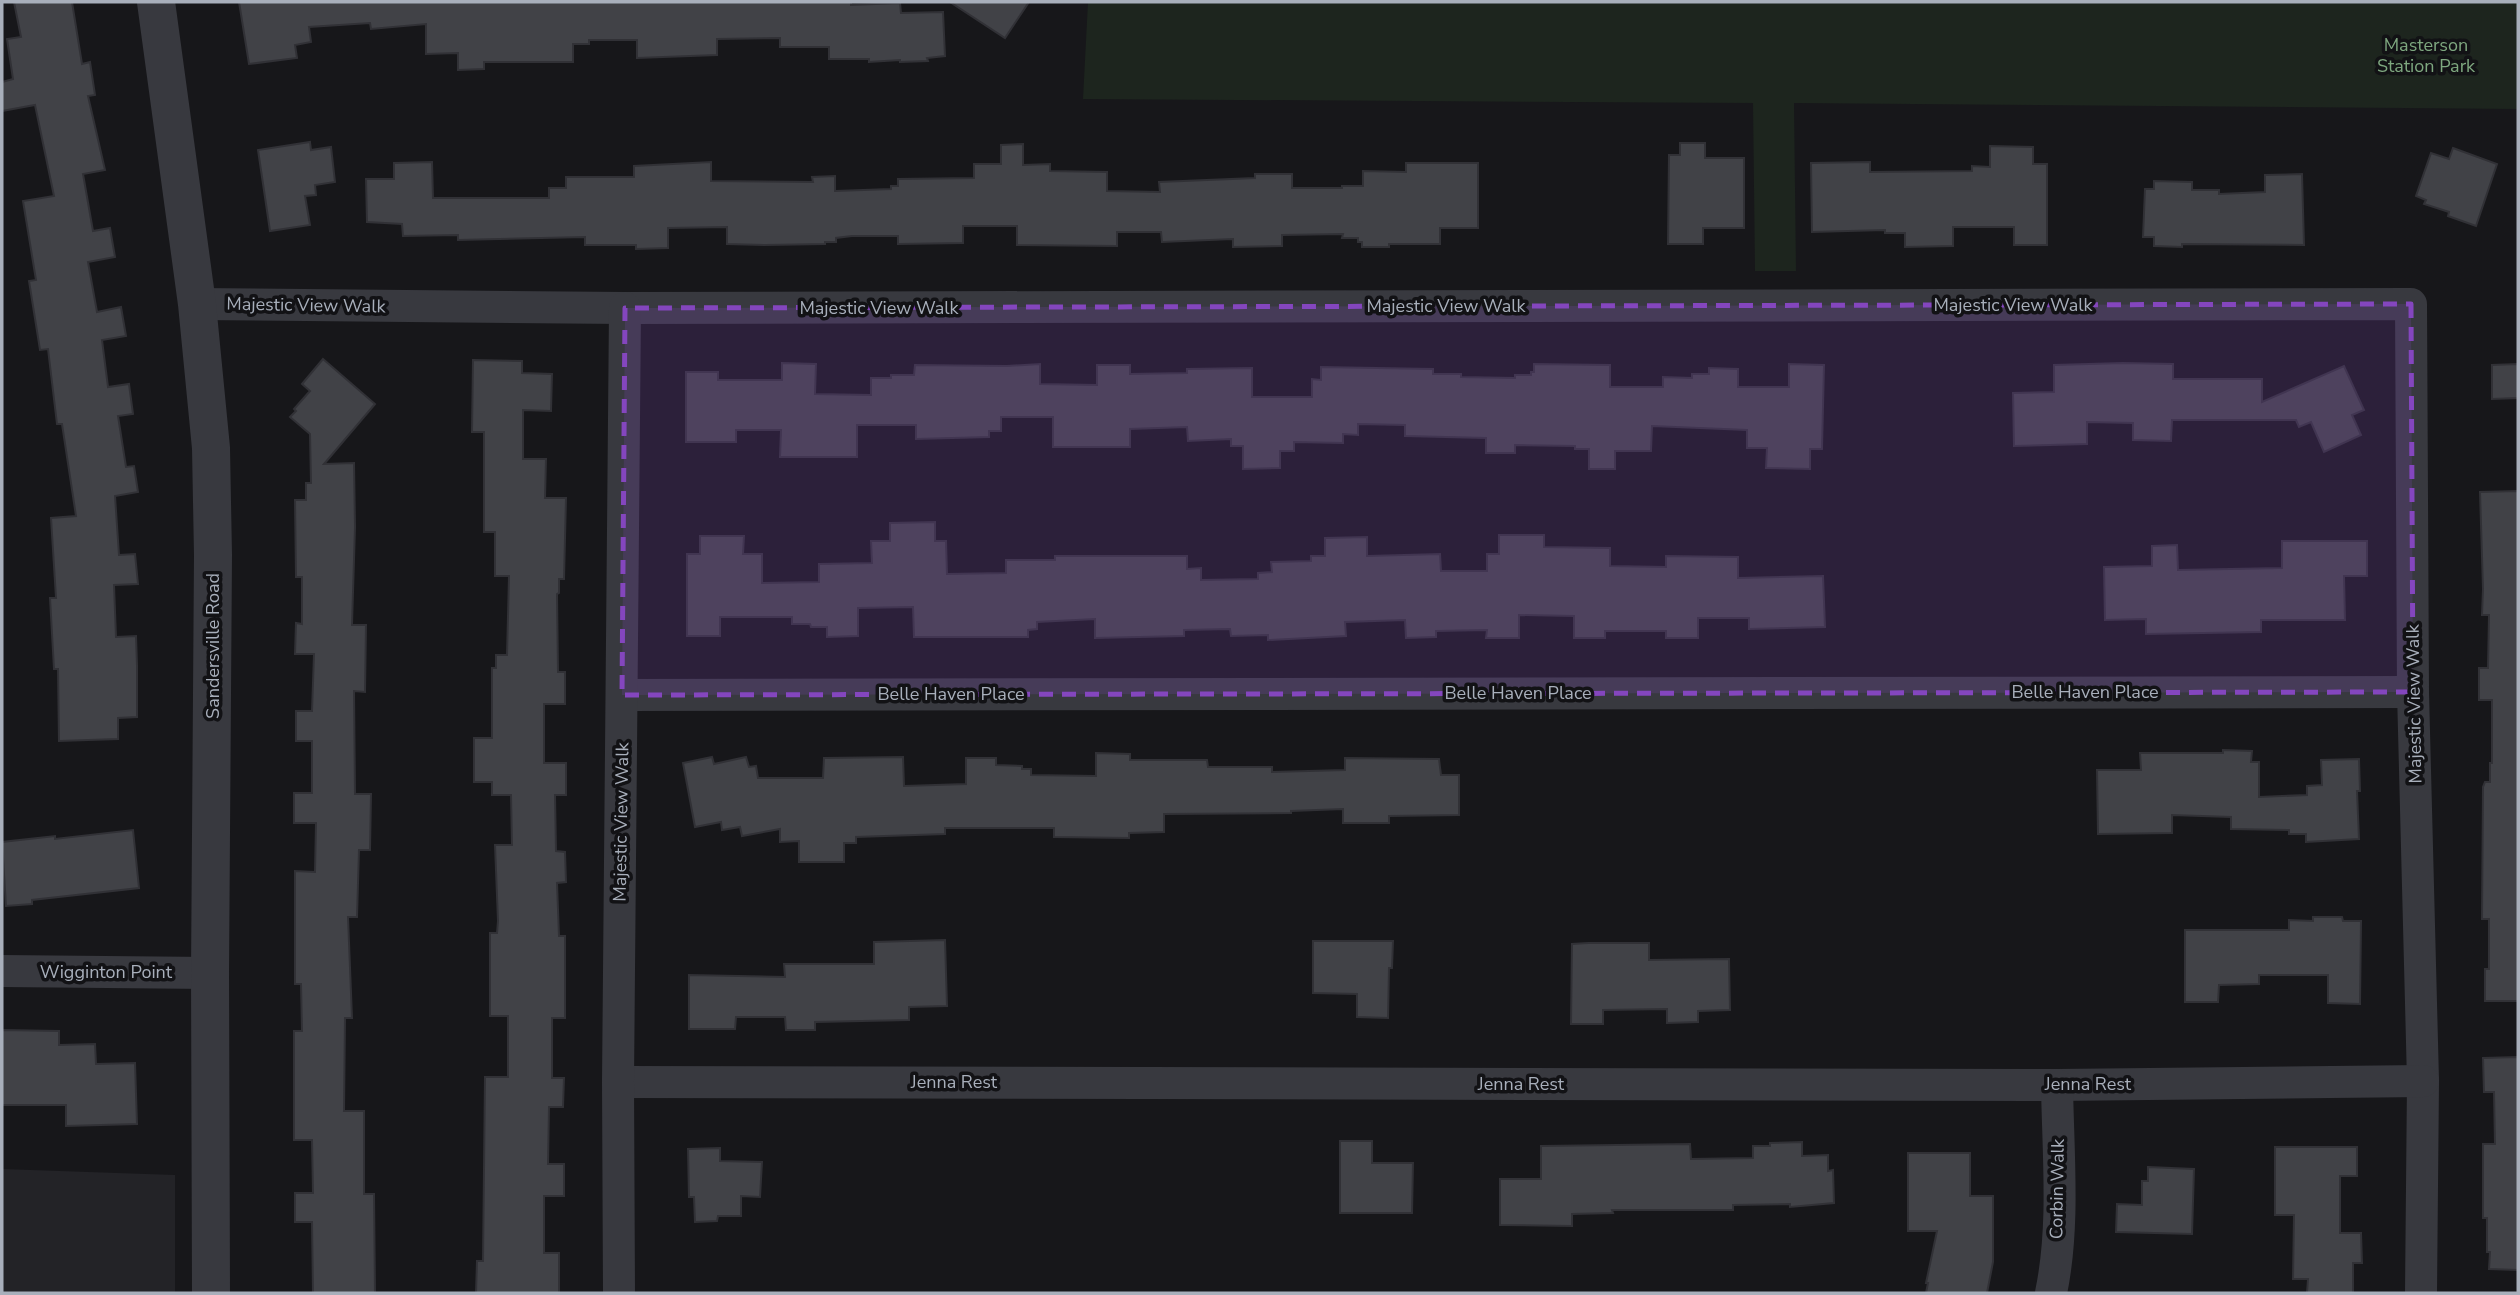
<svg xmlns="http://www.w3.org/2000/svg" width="2520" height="1295" font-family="'Nunito Sans',sans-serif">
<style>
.built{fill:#232327}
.green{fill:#1d251e}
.building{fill:#414247;stroke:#313136;stroke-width:2}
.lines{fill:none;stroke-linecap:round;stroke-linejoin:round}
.minor{stroke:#38393f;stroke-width:32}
.tertiary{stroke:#38393f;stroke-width:38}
.marked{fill:#8446be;fill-opacity:0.2;stroke:#8446be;stroke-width:5;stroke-dasharray:14 9;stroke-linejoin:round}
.labels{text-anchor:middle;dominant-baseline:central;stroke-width:7;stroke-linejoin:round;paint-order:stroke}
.park-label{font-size:18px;fill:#7ea77f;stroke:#121215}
.street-label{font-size:18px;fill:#a8afbb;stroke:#121215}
</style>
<rect width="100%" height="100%" fill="#17171a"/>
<polygon class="built" points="2,1169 175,1175 175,1293 2,1293"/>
<polygon class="green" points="1088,2 2518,2 2518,109 1794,103 1796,271 1755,271 1753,103 1083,99"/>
<g class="building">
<polygon points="14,2 72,2 82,64 90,62 95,95 88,96 105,170 83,174 93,231 110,228 115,257 88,262 97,312 121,307 126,336 102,340 108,387 129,384 133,414 118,416 126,467 134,466 138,492 115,496 119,555 135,554 138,584 114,585 116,637 136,636 137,665 137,717 118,718 118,739 59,741 58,669 54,669 50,598 56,598 51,518 76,516 62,424 57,424 48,349 40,350 29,281 36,280 23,201 54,196 35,105 2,111 2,82 13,79 7,39 21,37"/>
<polygon points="239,2 851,2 851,5 900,3 901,13 943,12 945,56 927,58 928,61 900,62 900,60 869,62 869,59 829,59 829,47 780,47 780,38 717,39 717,55 637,58 637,40 589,40 589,44 573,44 573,62 484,62 484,69 458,70 458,53 426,54 426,24 371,29 370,23 309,27 311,42 295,45 297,58 249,64"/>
<polygon points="950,2 1029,2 1005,38"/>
<polygon points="310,142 311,150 331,147 335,182 315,185 316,195 305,196 310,225 270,231 258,150"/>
<polygon points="1680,143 1705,143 1705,158 1744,158 1744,228 1703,228 1703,244 1668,244 1669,155 1680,155"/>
<polygon points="1023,144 1023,165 1050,164 1050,171 1107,172 1107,191 1160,192 1159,182 1255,178 1255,174 1292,174 1292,188 1342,188 1342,186 1363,186 1363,171 1406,172 1406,163 1478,163 1478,228 1440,228 1440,244 1389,244 1389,247 1362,247 1362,242 1358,242 1358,238 1342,238 1343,234 1282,235 1282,246 1233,247 1233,239 1162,242 1161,232 1117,232 1117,246 1017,245 1017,226 963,226 963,243 898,244 898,236 852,236 836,238 836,242 825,242 825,244 765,245 727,244 727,227 668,228 668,248 636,249 636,245 585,245 585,237 458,240 458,235 403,236 402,224 367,222 366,179 394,179 394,163 432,162 433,198 549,198 549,188 566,188 566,177 634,177 634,166 711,162 711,181 813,182 812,177 835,176 835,191 891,189 891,186 898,186 898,179 974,178 974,164 1001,164 1001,145"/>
<polygon points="1990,146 2033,147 2033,164 2047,164 2047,245 2014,245 2014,227 1953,227 1953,246 1905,247 1905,233 1885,233 1885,230 1812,232 1811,163 1870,162 1870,172 1972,171 1972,166 1990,167"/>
<polygon points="2453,148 2497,164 2476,226 2448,216 2449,212 2424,204 2426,200 2416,196 2431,153 2449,159"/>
<polygon points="2302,174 2304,245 2182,244 2182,247 2154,246 2154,237 2143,237 2145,189 2154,189 2154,181 2192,182 2192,190 2219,190 2219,194 2265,192 2265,175"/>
<polygon points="323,359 375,404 324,464 354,463 355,527 352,625 366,625 365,692 354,691 355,794 371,794 370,850 359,850 357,917 348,917 352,1018 345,1018 344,1111 364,1111 364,1194 374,1194 375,1293 313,1293 312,1222 295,1222 295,1193 313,1193 312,1140 294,1140 294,1031 302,1031 301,984 295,984 295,871 315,872 316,823 294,823 294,793 312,793 312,741 296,741 296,711 312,711 314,654 295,654 296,623 302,624 302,577 296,577 295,500 306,500 306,483 311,483 310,434 290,417 296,411 294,409 310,391 302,384"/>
<polygon points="473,360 522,361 522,373 552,374 551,411 523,410 523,459 546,459 545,498 566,498 564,579 559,579 559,593 557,594 558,672 565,672 565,704 544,704 544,763 566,763 566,795 555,795 556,851 565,852 566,882 557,883 559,936 565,936 565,1018 552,1018 552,1078 564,1078 563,1107 549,1107 548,1164 564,1164 564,1196 544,1196 544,1253 559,1253 559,1293 476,1293 477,1261 483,1261 485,1077 508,1077 508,1016 490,1016 490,933 497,933 498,921 495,845 512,845 511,795 492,795 492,782 474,782 474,738 492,738 492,668 496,668 496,655 507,655 509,576 495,576 495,532 484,532 484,432 472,432"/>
<polygon points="782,363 816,364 815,394 871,395 871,378 891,378 891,375 914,375 915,365 1007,366 1040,364 1040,384 1097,385 1097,365 1130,365 1130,374 1187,373 1187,369 1252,368 1252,397 1312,397 1312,379 1321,380 1321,367 1433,369 1433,374 1461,374 1461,377 1515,378 1515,375 1531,375 1531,372 1534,372 1534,364 1610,365 1610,387 1663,387 1663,377 1692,378 1692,374 1709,374 1709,368 1738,369 1738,387 1789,387 1789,364 1824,365 1822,449 1810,449 1810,469 1766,468 1767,448 1747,448 1747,430 1652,426 1651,451 1615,451 1615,469 1589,469 1589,449 1575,449 1575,446 1515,445 1515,453 1486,453 1486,438 1405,436 1405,425 1358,424 1358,435 1343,434 1343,443 1294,442 1294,451 1280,451 1280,468 1243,469 1243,446 1231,446 1231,439 1188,441 1187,427 1130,429 1130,447 1053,447 1053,417 1001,417 1001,431 989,431 989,437 916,439 916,425 857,425 857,457 780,457 781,430 736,430 736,442 686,442 686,372 718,372 718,380 782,380"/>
<polygon points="2123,363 2173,364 2173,379 2262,379 2262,402 2344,366 2364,410 2352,415 2361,435 2324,452 2311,422 2299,427 2296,420 2172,420 2171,441 2133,440 2133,423 2087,422 2087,444 2014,446 2013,393 2054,392 2054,365"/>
<polygon points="2518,364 2518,398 2492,399 2492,365"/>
<polygon points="2518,491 2518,1001 2485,1001 2485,969 2489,969 2489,919 2482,919 2483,787 2485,782 2490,782 2490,763 2492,763 2492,700 2479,700 2479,668 2488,668 2489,615 2482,615 2483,589 2480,492"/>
<polygon points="935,522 935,541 946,541 947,574 1006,573 1006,560 1055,560 1055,556 1187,556 1187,569 1201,568 1201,580 1258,579 1258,573 1272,572 1271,562 1311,561 1311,556 1325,556 1325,538 1367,537 1367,556 1440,554 1441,571 1487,571 1487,554 1499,554 1499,535 1544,535 1544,547 1610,548 1610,566 1666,567 1666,556 1738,557 1738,578 1823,576 1825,627 1749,629 1749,618 1698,618 1698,638 1666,638 1666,631 1605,631 1605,638 1574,638 1574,616 1519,615 1519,638 1486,638 1487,630 1436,631 1436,637 1406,638 1405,620 1345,622 1346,636 1268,640 1268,635 1231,636 1230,629 1184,630 1184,636 1095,638 1095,619 1037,622 1037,629 1028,630 1028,637 914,637 913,607 858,608 858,636 827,637 827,627 811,627 810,624 792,624 792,617 720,617 720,636 687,636 687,554 700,554 700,536 744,536 743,554 762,554 762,583 819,582 819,564 872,563 871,541 890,541 890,523"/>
<polygon points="2282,541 2367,541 2367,576 2344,576 2345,620 2261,620 2261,632 2146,634 2146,619 2105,620 2104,567 2152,566 2152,546 2177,545 2178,570 2282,568"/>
<polygon points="2223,750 2252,751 2251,762 2259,762 2259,797 2307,795 2307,786 2322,785 2321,760 2359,759 2360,791 2357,791 2359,839 2306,842 2306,834 2289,834 2289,830 2231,829 2231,817 2172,815 2172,833 2098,834 2097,770 2141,770 2140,753 2223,753"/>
<polygon points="1096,753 1130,754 1130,760 1207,760 1208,767 1272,767 1272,772 1345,770 1345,758 1439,759 1441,775 1459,775 1459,815 1389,816 1389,823 1343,823 1343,809 1291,811 1291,813 1164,814 1164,832 1129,833 1129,838 1054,837 1054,828 945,828 945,834 856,837 856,843 844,843 844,862 799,862 799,841 780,842 780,829 742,836 740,827 722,830 721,822 695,827 683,763 712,757 714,764 746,757 749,767 756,766 758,778 823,778 824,758 903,757 904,786 966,784 966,758 996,758 996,765 1022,766 1022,769 1031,769 1031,775 1096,776"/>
<polygon points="133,830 139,888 32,900 32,904 6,906 2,842 55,836 55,839"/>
<polygon points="2313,917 2342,917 2343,921 2361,921 2360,1004 2328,1003 2328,975 2259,975 2259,984 2219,985 2218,1002 2185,1002 2185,930 2289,930 2289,920 2313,921"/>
<polygon points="945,940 947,1006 909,1007 909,1020 815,1022 815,1030 786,1030 785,1017 736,1017 735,1029 689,1029 689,975 785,977 784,964 874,964 874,942"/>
<polygon points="1313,941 1393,941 1392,968 1389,968 1388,1018 1357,1017 1357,994 1313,993"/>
<polygon points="1588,943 1649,943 1649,960 1729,959 1730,1010 1698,1011 1698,1022 1667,1023 1667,1009 1603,1010 1603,1024 1571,1024 1572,944"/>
<polygon points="2,1030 59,1031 59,1045 95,1044 96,1064 135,1063 137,1124 66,1126 66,1105 2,1105"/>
<polygon points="2518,1057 2518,1270 2489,1269 2490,1252 2487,1252 2487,1218 2483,1218 2483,1144 2495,1144 2494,1092 2484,1092 2483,1058"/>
<polygon points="1340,1141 1372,1141 1372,1163 1413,1163 1412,1213 1340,1213"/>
<polygon points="1802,1142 1802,1156 1828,1155 1828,1171 1833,1170 1834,1203 1790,1207 1790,1204 1733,1205 1733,1210 1612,1210 1613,1213 1572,1214 1572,1226 1500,1225 1500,1179 1541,1179 1541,1146 1690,1144 1691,1159 1753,1158 1753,1146 1770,1146 1770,1143"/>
<polygon points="2275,1147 2357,1147 2357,1176 2340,1176 2340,1233 2361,1233 2362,1263 2353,1263 2353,1293 2307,1293 2308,1279 2293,1279 2294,1215 2275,1215"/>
<polygon points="720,1148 720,1161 762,1162 760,1197 741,1196 741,1216 718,1216 717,1221 695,1222 694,1197 689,1197 688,1149"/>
<polygon points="1908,1153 1970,1153 1970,1196 1993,1196 1993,1262 1987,1293 1926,1293 1928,1283 1926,1283 1937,1231 1908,1231"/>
<polygon points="2148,1167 2194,1169 2192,1234 2116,1232 2117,1204 2142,1205 2142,1181 2148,1181"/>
</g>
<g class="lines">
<g class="minor">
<polyline points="197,304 625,308 2411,304 2413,692 2423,1081 2421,1293"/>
<polyline points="622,695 2413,692"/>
<polyline points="2,971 210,973"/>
<polyline points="618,1082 2057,1085 2423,1081"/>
<polyline points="619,1293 618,1082 625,308"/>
<path d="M2051,1293C2065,1226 2058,1154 2057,1085"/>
</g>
<polyline class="tertiary" points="156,2 197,304 211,448 213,555 210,973 211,1293"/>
</g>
<path class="marked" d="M2411,304L2413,692L622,695L625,308Z"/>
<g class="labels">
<g class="park-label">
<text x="2426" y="45">Masterson<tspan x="2426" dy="21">Station Park</tspan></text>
</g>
<g class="street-label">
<text transform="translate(306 305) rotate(1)">Majestic View Walk</text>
<text x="2013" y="305">Majestic View Walk</text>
<text x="1446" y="306">Majestic View Walk</text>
<text x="879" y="308">Majestic View Walk</text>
<text transform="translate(213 646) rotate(-90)">Sandersville Road</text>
<text x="2085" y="692">Belle Haven Place</text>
<text x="1518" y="693">Belle Haven Place</text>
<text x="951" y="694">Belle Haven Place</text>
<text transform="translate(2414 704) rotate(-91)">Majestic View Walk</text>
<text transform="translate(621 822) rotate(-89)">Majestic View Walk</text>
<text x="106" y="972">Wigginton Point</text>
<text x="954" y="1082">Jenna Rest</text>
<text x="1521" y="1084">Jenna Rest</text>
<text x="2088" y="1084">Jenna Rest</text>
<text transform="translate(2057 1189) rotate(-89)">Corbin Walk</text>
</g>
</g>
<rect width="2520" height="1295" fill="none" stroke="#a8afbb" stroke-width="7"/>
</svg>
